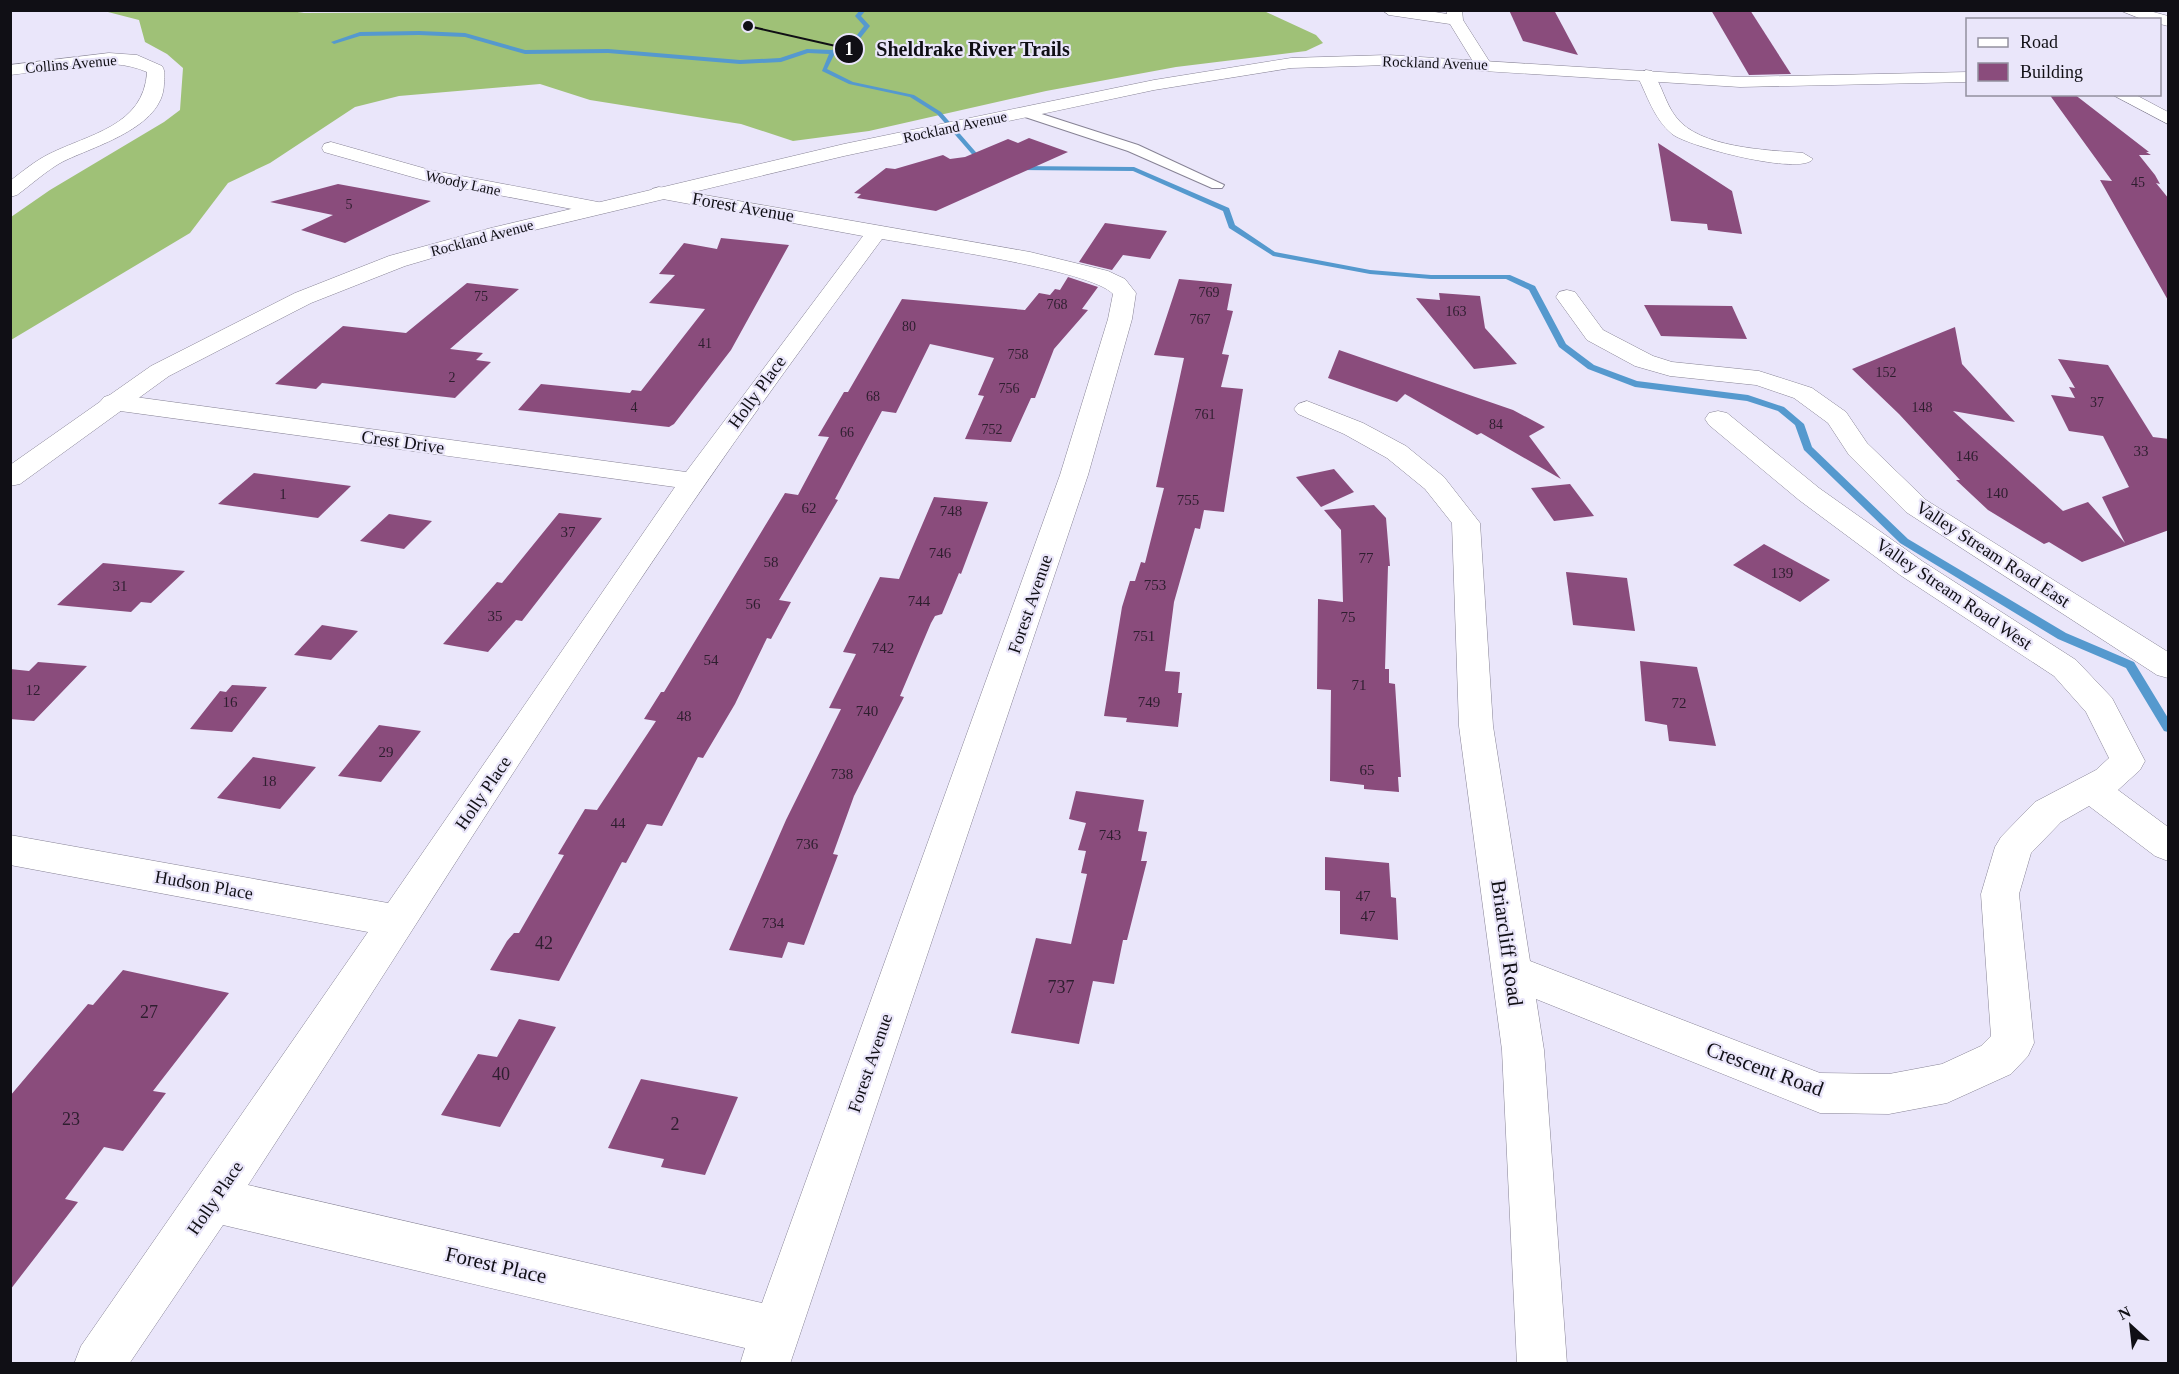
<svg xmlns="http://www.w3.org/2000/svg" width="2179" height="1374" font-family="Georgia,serif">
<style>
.forest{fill:#9fc177}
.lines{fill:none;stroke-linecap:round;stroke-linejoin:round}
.stream{fill:#5599ce;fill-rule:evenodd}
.building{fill:#8a4c7c}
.service-casing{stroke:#878395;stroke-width:2}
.minor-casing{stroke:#878395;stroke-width:1}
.tertiary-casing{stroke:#878395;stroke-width:1}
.service{fill:#fff;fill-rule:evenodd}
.minor{fill:#fff;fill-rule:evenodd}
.tertiary{fill:#fff;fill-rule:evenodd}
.labels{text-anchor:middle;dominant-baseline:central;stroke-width:4.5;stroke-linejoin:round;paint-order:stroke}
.far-number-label{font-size:14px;fill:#2e1e2f}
.far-street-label{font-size:15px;fill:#100f15;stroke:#eae6fa}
.number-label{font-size:15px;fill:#2e1e2f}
.street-label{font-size:18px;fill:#100f15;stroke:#eae6fa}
.near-number-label{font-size:18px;fill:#2e1e2f}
.near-street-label{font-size:21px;fill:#100f15;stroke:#eae6fa}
.leader{fill:none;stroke:#100f15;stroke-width:2}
.callout-dot{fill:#100f15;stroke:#eae6fa;stroke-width:2}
.mark-label{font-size:18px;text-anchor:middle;font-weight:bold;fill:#fff}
.callout-label{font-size:20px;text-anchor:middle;font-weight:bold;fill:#100f15;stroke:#eae6fa;stroke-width:4.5;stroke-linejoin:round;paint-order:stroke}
</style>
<rect width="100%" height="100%" fill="#eae6fa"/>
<polygon class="forest" points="284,10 304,13 1262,10 1316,35 1323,43 1306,51 1176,67 1046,91 869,131 793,141 741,124 590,100 540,84 399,96 355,107 270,163 228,183 190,233 11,340 11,217 50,190 164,122 180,110 183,68 167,54 145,42 139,20 104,11"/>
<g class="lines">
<g class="stream">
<polygon points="860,10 866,10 861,16 870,26 858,41 835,53 827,69 853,82 914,95 941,112 981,158 988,161 988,163 977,160 937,114 910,97 849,84 822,71 829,54 808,53 781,62 740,64 608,53 525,54 465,37 419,35 360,36 334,44 331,42 360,32 419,31 465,33 525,50 608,49 740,60 780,58 807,49 832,50 854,39 864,26 855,16"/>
<polygon points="1015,166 1134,167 1229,208 1235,225 1275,252 1370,270 1431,275 1510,275 1535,286 1566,344 1594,365 1637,381 1748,395 1784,407 1804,424 1812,447 1908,539 2066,633 2134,662 2168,718 2168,732 2164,731 2126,668 2058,639 1900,543 1804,450 1795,425 1778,411 1747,401 1635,387 1588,369 1559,347 1529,290 1506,279 1431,279 1370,274 1273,256 1229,228 1223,211 1133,171 1018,170 1014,168"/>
</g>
</g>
<g class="building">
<polygon points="1509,10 1554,10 1578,55 1523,41"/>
<polygon points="1711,10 1750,10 1791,74 1749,75"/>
<polygon points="2049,94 2074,94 2149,152 2146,152 2151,155 2139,155 2155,175 2160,184 2156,183 2169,199 2169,302 2100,180 2112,181"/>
<polygon points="1029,138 1068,152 936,211 857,198 861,194 854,193 886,168 895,169 943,155 950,159 965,157 1008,139 1018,143"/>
<polygon points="1658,143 1732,191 1742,234 1708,230 1707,224 1671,221"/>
<polygon points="338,184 431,201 345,243 301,230 333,215 270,202"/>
<polygon points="1105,223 1127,226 1167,231 1150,259 1123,255 1112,270 1079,262"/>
<polygon points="721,238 789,245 731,350 674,424 669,427 518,410 541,384 630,393 632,390 641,391 705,309 649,303 675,275 659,274 684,243 717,249"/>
<polygon points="1068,277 1098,287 1082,309 1088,310 1054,349 1035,398 1031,398 1011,442 965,439 984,396 978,395 994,358 930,344 896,413 882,411 835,499 838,500 779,600 791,602 771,639 767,638 735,704 703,758 698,757 662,826 647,824 626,863 622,862 559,981 490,970 507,941 514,933 519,933 564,855 558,854 585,809 597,810 656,721 644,719 661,692 664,692 785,493 798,495 829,437 818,436 844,392 848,392 902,299 1025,310 1039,293 1050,295 1055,289 1060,290"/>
<polygon points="1179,279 1232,284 1227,310 1233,311 1222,354 1229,355 1221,387 1243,389 1224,512 1204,510 1200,529 1195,528 1174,602 1165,671 1180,672 1178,693 1182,693 1178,727 1126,722 1127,718 1104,716 1122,607 1130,581 1135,581 1141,562 1145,563 1164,488 1156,487 1184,358 1154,355"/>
<polygon points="467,283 519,289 450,349 483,353 476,360 491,362 455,398 322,383 316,389 275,384 343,326 406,333"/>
<polygon points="1439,293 1480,296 1485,328 1517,364 1474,369 1416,298 1440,300"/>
<polygon points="1644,305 1732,306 1747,339 1661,336"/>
<polygon points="1955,327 1962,364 2015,422 1953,411 2063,511 2088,502 2125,543 2102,497 2129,487 2103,436 2069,431 2051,395 2075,398 2069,387 2075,388 2058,359 2108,365 2153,437 2169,439 2169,530 2082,562 2049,542 2044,544 1988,510 1956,480 1960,480 1899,414 1852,369"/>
<polygon points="1339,350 1513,410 1545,427 1529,436 1561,479 1481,433 1477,435 1405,394 1397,402 1328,378"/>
<polygon points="1334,469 1354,492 1321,507 1296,477"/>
<polygon points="254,473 351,486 318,518 218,504"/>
<polygon points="1570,484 1594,516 1554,521 1531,488"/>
<polygon points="934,497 988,502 961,574 959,573 942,614 935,616 931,623 900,696 904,697 854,796 833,854 838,855 804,945 788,942 782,958 729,950 786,820 841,709 829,708 856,654 843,652 880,577 899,579"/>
<polygon points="1374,505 1386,518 1390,566 1388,566 1385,669 1389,669 1389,683 1395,684 1401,777 1398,777 1399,792 1364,789 1364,785 1330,781 1331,690 1317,689 1318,599 1343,602 1341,530 1324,510"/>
<polygon points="559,513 602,518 522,621 516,620 488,652 443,644 497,582 502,583"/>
<polygon points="389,514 432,521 404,549 360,541"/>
<polygon points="1764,544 1830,580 1800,602 1733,565"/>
<polygon points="103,563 185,571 151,603 141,602 131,612 57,605"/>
<polygon points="1566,572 1627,578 1635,631 1573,625"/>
<polygon points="322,625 358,631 331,660 294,655"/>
<polygon points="1640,661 1697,667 1716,746 1669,741 1667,725 1645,721"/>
<polygon points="38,662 87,666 34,721 10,719 10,669 29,671"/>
<polygon points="232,685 267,687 232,732 190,729 220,691 226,692"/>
<polygon points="379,725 421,731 381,782 338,776"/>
<polygon points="253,757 316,767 280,809 217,798"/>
<polygon points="1076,791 1144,800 1138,831 1147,832 1141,861 1147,861 1127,940 1123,940 1114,984 1093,981 1079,1044 1011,1033 1036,938 1071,944 1087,874 1081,873 1086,851 1078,850 1086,823 1069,819"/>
<polygon points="1325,857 1389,863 1391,897 1396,898 1398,940 1340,934 1340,891 1325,890"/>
<polygon points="123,970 229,993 153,1091 166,1093 123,1151 104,1147 65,1199 78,1202 10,1290 10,1096 88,1004 93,1005"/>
<polygon points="519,1019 556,1027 500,1127 441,1115 478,1054 497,1057"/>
<polygon points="641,1079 738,1097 705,1175 661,1167 664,1159 608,1148"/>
</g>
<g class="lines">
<defs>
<polygon id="service" points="1023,108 1138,145 1224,185 1222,188 1212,188 1128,151 1019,115 1019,109"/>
<g id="minor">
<polygon points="1382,10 1423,10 1447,14 1446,10 1462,10 1463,20 1491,64 1483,69 1477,68 1450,24 1389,15"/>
<polygon points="2119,10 2146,10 2168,16 2168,26 2160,24 2160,20 2144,20"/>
<path d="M109,53L137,55L162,66C166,72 164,78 164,84C163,128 94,146 62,162C46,171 32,184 17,195L10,197V181C23,171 35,161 49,154C89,134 144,126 147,72C106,54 54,70 10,75V65Z"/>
<path d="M1646,70L1652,71C1662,85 1665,103 1676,117C1699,148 1767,150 1803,153L1813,159C1801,176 1689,147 1672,134C1654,119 1647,95 1637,75Z"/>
<polygon points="2111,94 2134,94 2168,112 2168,124"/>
<polygon points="331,142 430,170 598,202 605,204 608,208 605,212 598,214 430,182 324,152 322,148 324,144"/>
<path d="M659,187L1030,252L1108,271L1125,279L1136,293L1132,319L1088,475L790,1364H740L745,1348L223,1225L129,1364H74L81,1346L368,932L10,865V835L388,903L675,487L113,410L104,407L100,402L104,397L113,394L686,472L863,236L652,197L649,193L652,189ZM882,239C922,246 1092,270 1113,294L1108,319L1060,475L762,1303L248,1185C395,960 536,731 688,509C751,417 816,328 882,239Z"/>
<polygon points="1567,290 1575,292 1603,330 1653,356 1672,362 1759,371 1812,388 1846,412 1867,443 1926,500 2168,652 2168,678 2157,675 1906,512 1849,455 1828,423 1794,398 1756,385 1670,376 1635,366 1587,340 1556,297 1559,292"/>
<polygon points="1307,401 1363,423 1406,446 1444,477 1480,523 1493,726 1530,961 1820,1073 1889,1074 1942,1064 1981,1046 1991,1036 1981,894 1995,847 2001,837 2035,802 2096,770 2109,758 2086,712 2054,676 1900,575 1799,500 1709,425 1705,419 1709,413 1718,411 1727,413 1819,488 1922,561 2076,660 2112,698 2145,761 2140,770 2118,790 2168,827 2168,861 2155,856 2089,806 2061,822 2031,853 2019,894 2034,1043 2028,1056 2011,1074 1947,1103 1889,1114 1820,1113 1536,999 1544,1050 1567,1364 1517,1364 1502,1050 1459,726 1452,523 1425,489 1387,458 1344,434 1298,414 1294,409 1298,404"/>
</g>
<polygon id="tertiary" points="1388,55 1740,77 1968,72 1968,82 1740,87 1388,65 1291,68 1154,90 844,156 497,239 405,266 311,303 169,376 20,484 10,486 10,465 151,366 295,293 389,256 491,228 844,144 1154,80 1291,58"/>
</defs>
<use href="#service" class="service-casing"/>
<use href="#minor" class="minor-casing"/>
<use href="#tertiary" class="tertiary-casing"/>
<use href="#service" class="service"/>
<use href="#minor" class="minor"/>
<use href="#tertiary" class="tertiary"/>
</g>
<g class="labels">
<g class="far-number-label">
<text x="2138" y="182">45</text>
<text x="349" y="204">5</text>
<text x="1209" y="292">769</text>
<text x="481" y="296">75</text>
<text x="1057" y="304">768</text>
<text x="1456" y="311">163</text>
<text x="1200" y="319">767</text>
<text x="909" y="326">80</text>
<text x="705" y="343">41</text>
<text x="1018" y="354">758</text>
<text x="1886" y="372">152</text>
<text x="452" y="377">2</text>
<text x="1009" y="388">756</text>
<text x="873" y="396">68</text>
<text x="2097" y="402">37</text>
<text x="634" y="407">4</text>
<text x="1922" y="407">148</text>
<text x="1205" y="414">761</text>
<text x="1496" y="424">84</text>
<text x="992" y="429">752</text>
<text x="847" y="432">66</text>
</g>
<g class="far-street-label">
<text transform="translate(1435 63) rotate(2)">Rockland Avenue</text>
<text transform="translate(71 64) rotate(-5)">Collins Avenue</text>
<text transform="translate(955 127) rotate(-12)">Rockland Avenue</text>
<text transform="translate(463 183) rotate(12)">Woody Lane</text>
<text transform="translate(482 238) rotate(-15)">Rockland Avenue</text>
</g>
<g class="number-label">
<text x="2141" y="451">33</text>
<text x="1967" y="456">146</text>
<text x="1997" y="493">140</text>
<text x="283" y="494">1</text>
<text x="1188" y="500">755</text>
<text x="809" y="508">62</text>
<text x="951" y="511">748</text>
<text x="568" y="532">37</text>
<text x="940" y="553">746</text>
<text x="1366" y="558">77</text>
<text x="771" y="562">58</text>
<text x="1782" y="573">139</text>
<text x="1155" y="585">753</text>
<text x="120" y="586">31</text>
<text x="919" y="601">744</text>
<text x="753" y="604">56</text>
<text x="495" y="616">35</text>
<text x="1348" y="617">75</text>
<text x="1144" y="636">751</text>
<text x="883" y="648">742</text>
<text x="711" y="660">54</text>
<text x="1359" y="685">71</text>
<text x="33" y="690">12</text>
<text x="230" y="702">16</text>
<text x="1149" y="702">749</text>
<text x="1679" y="703">72</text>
<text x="867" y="711">740</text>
<text x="684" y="716">48</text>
<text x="386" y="752">29</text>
<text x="1367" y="770">65</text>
<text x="842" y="774">738</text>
<text x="269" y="781">18</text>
<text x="618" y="823">44</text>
<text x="1110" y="835">743</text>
<text x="807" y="844">736</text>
<text x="1363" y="896">47</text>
<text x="1368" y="916">47</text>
<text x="773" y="923">734</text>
</g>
<g class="street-label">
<text transform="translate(743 207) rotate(10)">Forest Avenue</text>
<text transform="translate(757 392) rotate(-54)">Holly Place</text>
<text transform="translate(403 442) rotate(8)">Crest Drive</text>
<text transform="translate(1993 554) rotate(33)">Valley Stream Road East</text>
<text transform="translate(1954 594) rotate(34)">Valley Stream Road West</text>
<text transform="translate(1030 604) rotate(-71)">Forest Avenue</text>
<text transform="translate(483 793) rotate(-56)">Holly Place</text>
<text transform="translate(204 885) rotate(10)">Hudson Place</text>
<text transform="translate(870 1063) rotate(-71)">Forest Avenue</text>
<text transform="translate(215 1198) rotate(-56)">Holly Place</text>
</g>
<g class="near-number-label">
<text x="544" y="943">42</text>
<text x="1061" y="987">737</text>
<text x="149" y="1012">27</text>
<text x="501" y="1074">40</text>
<text x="71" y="1119">23</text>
<text x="675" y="1124">2</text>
</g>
<g class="near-street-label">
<text transform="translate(1507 943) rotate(82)">Briarcliff Road</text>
<text transform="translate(1765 1069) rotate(20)">Crescent Road</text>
<text transform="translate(496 1265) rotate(13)">Forest Place</text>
</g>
</g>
<path class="leader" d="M748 26L849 49"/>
<g class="callout-dot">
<circle cx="748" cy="26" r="6"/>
<circle cx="849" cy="49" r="15"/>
</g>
<g class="mark-label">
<text x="849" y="55">1</text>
</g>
<g class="callout-label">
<text x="973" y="56">Sheldrake River Trails</text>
</g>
<rect width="2179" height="1374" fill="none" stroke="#100f15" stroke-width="24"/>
<rect x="1966" y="18" width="195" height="78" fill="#eae6fa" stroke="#93909e" stroke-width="1.5"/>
<rect x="1978" y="38" width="30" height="9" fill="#ffffff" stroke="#93909e" stroke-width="1.5"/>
<text x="2020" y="48" font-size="18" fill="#100f15">Road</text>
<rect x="1978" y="63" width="30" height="18" fill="#8a4c7c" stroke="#93909e" stroke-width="1.5"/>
<text x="2020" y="78" font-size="18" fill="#100f15">Building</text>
<g transform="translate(2131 1326) rotate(333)" stroke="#eae6fa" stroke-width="4.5" paint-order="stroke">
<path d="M0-4.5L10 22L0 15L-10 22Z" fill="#100f15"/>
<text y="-9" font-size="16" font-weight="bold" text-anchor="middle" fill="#100f15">N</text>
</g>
</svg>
